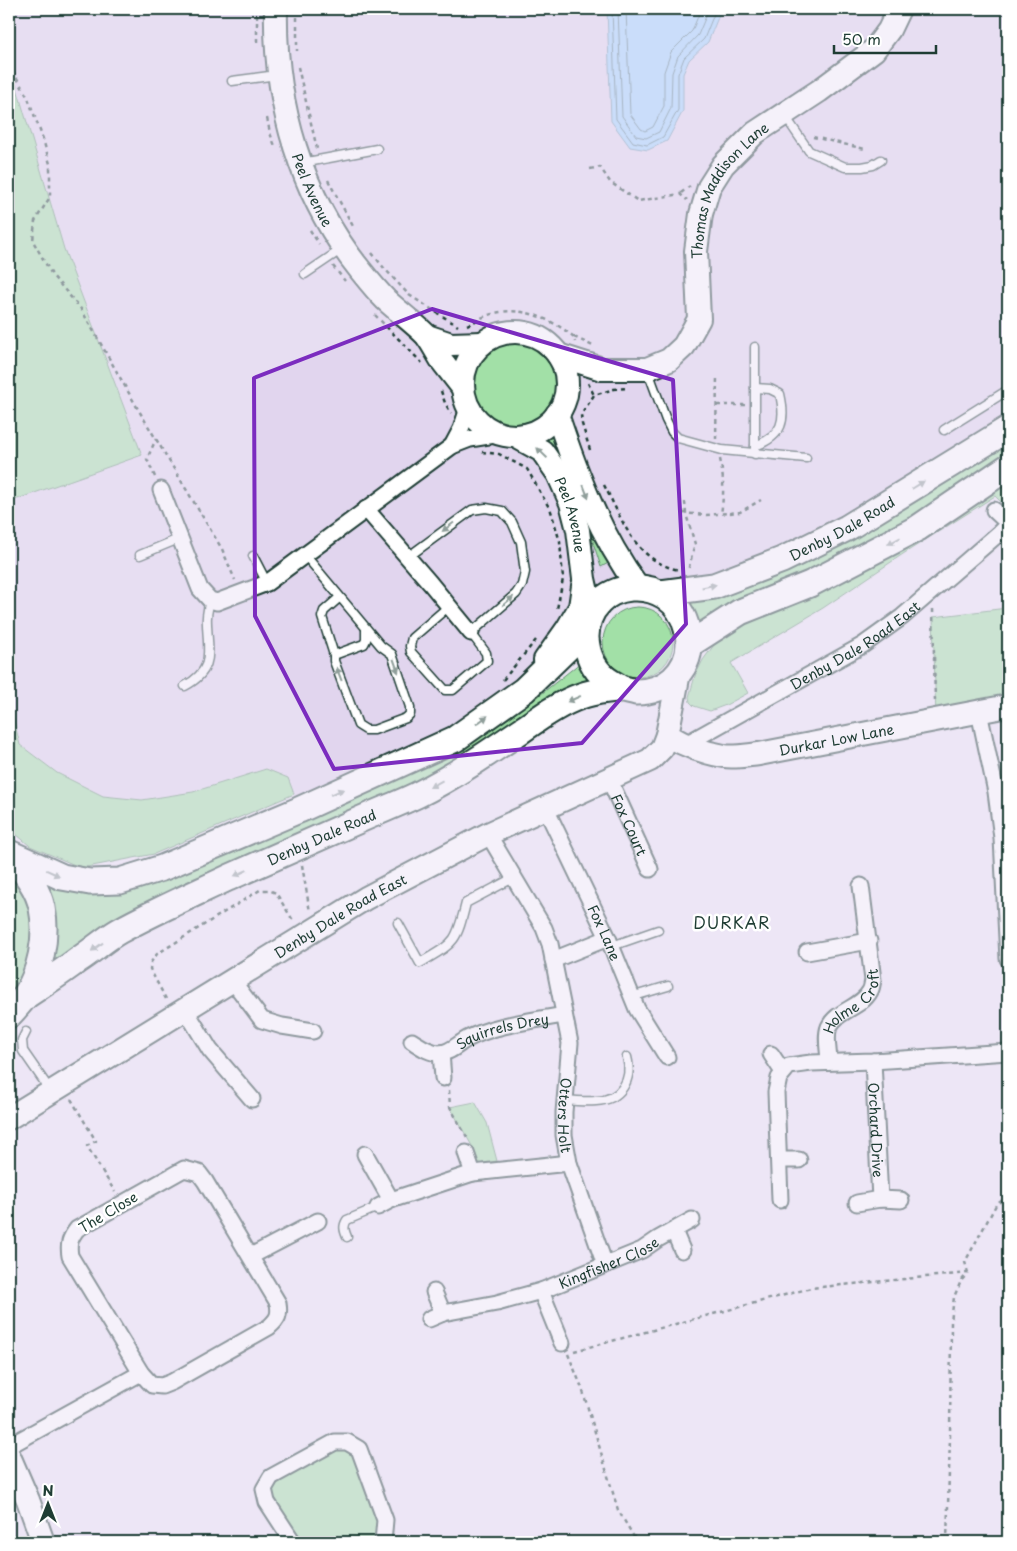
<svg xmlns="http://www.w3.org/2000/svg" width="1017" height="1551" font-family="'Playpen Sans',sans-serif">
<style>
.built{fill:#e1d5ee}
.green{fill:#a2e0a7;stroke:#608e6e}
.water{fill:#a0d3fe;stroke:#6c97ad}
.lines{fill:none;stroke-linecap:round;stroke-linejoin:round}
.shore{stroke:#537985;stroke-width:1}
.lane-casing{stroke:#1f3d34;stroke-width:11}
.street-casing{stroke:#1f3d34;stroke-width:19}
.secondary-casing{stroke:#1f3d34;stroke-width:26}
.primary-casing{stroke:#1f3d34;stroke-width:29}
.path{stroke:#1f3d34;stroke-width:2.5;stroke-dasharray:4 4;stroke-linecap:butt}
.lane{stroke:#fff;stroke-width:8}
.street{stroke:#fff;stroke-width:15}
.secondary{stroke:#fff;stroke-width:22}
.primary{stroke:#fff;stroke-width:25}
.oneway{fill:#8f9e9a}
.marked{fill:none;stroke:#7b2cbf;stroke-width:4;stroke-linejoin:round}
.labels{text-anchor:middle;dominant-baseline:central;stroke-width:5;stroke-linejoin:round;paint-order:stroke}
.street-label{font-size:14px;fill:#1f3d34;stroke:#fff}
.quarter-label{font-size:16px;letter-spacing:1px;fill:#1f3d34;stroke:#fff}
</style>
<rect width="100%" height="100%" fill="#ede6f5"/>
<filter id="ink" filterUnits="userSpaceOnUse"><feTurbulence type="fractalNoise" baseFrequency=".02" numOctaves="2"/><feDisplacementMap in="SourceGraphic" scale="10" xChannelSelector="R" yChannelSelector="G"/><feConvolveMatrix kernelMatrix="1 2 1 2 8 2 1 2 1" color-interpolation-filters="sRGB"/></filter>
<g filter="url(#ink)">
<polygon class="built" points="9,9 1008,9 1008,429 714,586 624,589 524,690 299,810 288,778 266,769 193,792 142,800 103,796 57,773 20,745 9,699 9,502 142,455 64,249 9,61"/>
<g class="green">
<polygon points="9,61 64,249 142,455 9,502"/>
<circle cx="514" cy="382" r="42"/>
<polygon points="555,429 612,561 601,567 580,502 542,439"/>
<polygon points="1008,439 1008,456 955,492 862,548 699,628 689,601"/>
<polygon points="1008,475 1008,504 1002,503 995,496 903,554 823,608 731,663 748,693 726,705 710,711 694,706 690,702 689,697 695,676 703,660 714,645 728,633"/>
<circle cx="638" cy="642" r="35"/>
<polygon points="1007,608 1008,706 936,721 933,617"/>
<polygon points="580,663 584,673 593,683 444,770 49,967 34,873 91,890 480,733 531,702"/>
<polygon points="9,699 20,745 57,773 103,796 142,800 193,792 266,769 288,778 294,794 154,854 82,868 30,846 9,828"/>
<path d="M9,871C17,878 28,897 31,907C37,934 27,976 9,996Z"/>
<polygon points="475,1102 487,1123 497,1161 470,1165 468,1160 472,1146 450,1107"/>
<polygon points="335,1442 359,1449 383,1542 293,1542 267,1502 271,1477"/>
</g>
<polygon class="water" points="607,9 720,9 721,10 708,42 689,60 683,74 683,111 667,141 648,150 630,147 611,121"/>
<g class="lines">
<g class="shore">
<polyline points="612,9 616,119 633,142 647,145 663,137 678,110 678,74 684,58 704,39 716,9"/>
<polyline points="618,9 622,116 636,136 646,138 659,132 671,108 672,73 678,56 698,35 709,9"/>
<polyline points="626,9 630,114 641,129 645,131 653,127 664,106 664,72 671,52 692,31 701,9"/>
</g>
<defs>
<g id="lane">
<polyline points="232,81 277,75"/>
<polyline points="785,116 809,151 845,167 862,167 873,165 881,160"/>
<polyline points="302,163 377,149"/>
<polyline points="305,274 342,249"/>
<polyline points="648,371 666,420 672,432 678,438 722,450 806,458"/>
<polyline points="944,430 1008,390"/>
<path d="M755,446C783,436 786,420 780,394L770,389L755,388"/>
<polyline points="755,454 755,347"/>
<polyline points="140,555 181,538"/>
<polyline points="305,555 381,646 392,654 410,707 410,714 406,718 374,730 366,730 358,725 334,661 334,655 322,617 324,611 340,597"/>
<polyline points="253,556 267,583"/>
<polyline points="408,557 472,510 486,508 502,511 512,522 521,542 525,572 522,585 516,594 471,633 486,653 487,661 453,690 445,690 411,652 410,646 412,638 449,606"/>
<polyline points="334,655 364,644 366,640 366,629"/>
<path d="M185,686C215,670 208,652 207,624C206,616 208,608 210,600"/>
<path d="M398,923L420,963C455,942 456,944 466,903L515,877"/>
<polyline points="612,946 658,930"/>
<polyline points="631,997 668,986"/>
<polyline points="26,1032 22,1040 23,1051 50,1090"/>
<path d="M565,1100C575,1101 586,1102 596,1101C621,1100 633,1080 627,1057"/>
<path d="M347,1237C344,1230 343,1226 347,1220L378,1207"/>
</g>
<g id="street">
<polyline points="452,446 461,429 468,408"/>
<polyline points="161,490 200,589 210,600 217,602 267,583 452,446 470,439 501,434"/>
<polyline points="366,509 430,583 471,633"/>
<polyline points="994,510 1008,523"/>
<polyline points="979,712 996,792 1002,838 1008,959"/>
<path id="s1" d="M684,745L863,645L902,617L998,534L1008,524"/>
<path id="s2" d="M609,779L650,869"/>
<path id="s3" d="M545,807L608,938L637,1009L667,1057"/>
<path id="s4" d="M488,834L544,928L550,944L570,1043L564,1112V1135L569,1163L605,1265"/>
<polyline points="807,952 869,941"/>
<polyline points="553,960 608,938"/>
<polyline points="232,980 262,1020 282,1026 313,1031"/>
<polyline points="185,1009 210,1050 252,1099"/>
<path id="s5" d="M412,1041C420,1046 429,1053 440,1053C450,1053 458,1044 467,1039C496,1024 532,1021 564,1015"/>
<polyline points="441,1053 443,1078"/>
<polyline points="771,1054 783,1072"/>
<path id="s6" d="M873,1061L880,1199"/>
<path id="s7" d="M829,1062C829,1052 825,1037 829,1027C837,1010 861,1008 870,991C872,988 872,984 873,980L861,886"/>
<polyline points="466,1153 473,1173"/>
<polyline points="365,1154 391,1200"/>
<polyline points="779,1160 799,1160"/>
<path d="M184,1169L199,1173L205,1181L278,1303C280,1315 278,1319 269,1327L172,1382L162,1386L152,1385L141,1373L70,1256C68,1244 70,1238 77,1229Z"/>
<polyline points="780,1200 776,1092 779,1078 789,1066 811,1063 873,1061 1008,1052"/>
<polyline points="857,1203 880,1199 901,1200"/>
<polyline points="378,1207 391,1200 473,1173 569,1163"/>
<polyline points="674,1231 682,1250"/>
<polyline points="251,1256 318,1221"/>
<polyline points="541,1291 562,1343"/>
<polyline points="434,1292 443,1313"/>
<path id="s8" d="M429,1319L443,1313L497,1303L541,1291L642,1250L658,1239L692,1220"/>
<polyline points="9,1446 141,1373"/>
<polyline points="293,1542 267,1502 264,1489 271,1477 335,1442 347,1442 359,1449 385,1520 383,1542"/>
</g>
<g id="secondary">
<path id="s9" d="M276,9C274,103 301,197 361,271C369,281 377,291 386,300C399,312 414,323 426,335C432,343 437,353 442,361C449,370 456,379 463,388"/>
<circle cx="515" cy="384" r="52"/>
<polyline points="427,336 451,344 482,343"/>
<path id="s10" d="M558,355L602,369H647L669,360L684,346L699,319L696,251L701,214L709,187L723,165L755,133L819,91L874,50L889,30L899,9"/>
<path d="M557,414C577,475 600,535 638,587"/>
<path id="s11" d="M515,436L542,451L558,474L571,503L578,530L584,579L592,614"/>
<polyline points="545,660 567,629 580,607 583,586"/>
<path id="s12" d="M667,735C684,745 704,753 724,756C735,758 748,755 759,754L1008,706"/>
<path id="s13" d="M9,1118L366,898L488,834L650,760L662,748L667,735L679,673"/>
<polyline points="9,1456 28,1500 43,1542"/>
</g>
<g id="primary">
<path id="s14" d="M661,593L714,586L782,560L847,528L1008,429"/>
<polyline points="690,644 740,612 810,584 918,528 1008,467"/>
<polyline points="9,853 62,877 90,882 120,881 162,868 299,810 455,739 524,690 586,630"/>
<path id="s15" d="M24,997C42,985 61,973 78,960C92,951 105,939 119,931C155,911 192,895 228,878C271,859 314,840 357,821C377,812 398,804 417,795C461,773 501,744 541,717C556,707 573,697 591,693C600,691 612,689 621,689C626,689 631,691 636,692C649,692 663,688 673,679C688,665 692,648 687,629C673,569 585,577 586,638C587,653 593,668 605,678C610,682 616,685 622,689"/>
<path d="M9,1015C14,1010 19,1004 24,998C40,974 48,937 42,908C38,888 24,870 10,856"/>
</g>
</defs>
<use href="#lane" class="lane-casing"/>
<use href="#street" class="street-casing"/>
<use href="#secondary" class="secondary-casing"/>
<use href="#primary" class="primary-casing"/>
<g class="path">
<polyline points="297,9 297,51"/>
<polyline points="257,14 257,43"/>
<polyline points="9,64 28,98 43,139 50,164 50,197 35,221 33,241 52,275 81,309 138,409 222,549 235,580"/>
<polyline points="298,67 317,149"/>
<polyline points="267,118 270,133 275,146"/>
<polyline points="813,137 865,149"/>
<polyline points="590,169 600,167 610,182 638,201 680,194 687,200"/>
<polyline points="328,180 354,228"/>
<polyline points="681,193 690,186"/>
<polyline points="310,230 319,244"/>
<polyline points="372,253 384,268 409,295 458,326"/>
<polyline points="333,266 345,281"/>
<polyline points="375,315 422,363"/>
<path d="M467,325C475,322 483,316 492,314C521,305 552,319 574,337L575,342"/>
<polyline points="574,337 593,346"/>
<polyline points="588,383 594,395"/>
<polyline points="441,391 445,403 451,413"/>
<polyline points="717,405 745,405"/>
<polyline points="716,439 717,375"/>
<polyline points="590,450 582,424 581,415 594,395 614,389 628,388"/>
<polyline points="482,452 499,454 527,469 551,511 560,542 563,579 557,609"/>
<path d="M720,459C724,478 724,495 721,514"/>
<polyline points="155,477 147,459 156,439"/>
<path d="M604,485C623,521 635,561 679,570"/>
<polyline points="685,502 686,514 695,544 688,571"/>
<polyline points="682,513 706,515 740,512 761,500"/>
<polyline points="933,609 935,703"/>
<polyline points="503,680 536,640"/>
<polyline points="302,865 310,912"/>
<polyline points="166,999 150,969 151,962 157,954 260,890 269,890 276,893 294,922"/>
<polyline points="449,1090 450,1107 468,1139"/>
<polyline points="71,1099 96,1141 87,1146 115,1192"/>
<polyline points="968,1273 965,1262 996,1205 1008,1196"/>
<polyline points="574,1351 811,1288 968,1273"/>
<polyline points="568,1354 582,1388 618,1510 637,1542"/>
<polyline points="947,1542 950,1436 951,1322 954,1297 961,1281 968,1273"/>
</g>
<use href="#lane" class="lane"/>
<use href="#street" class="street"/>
<use href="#secondary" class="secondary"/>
<use href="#primary" class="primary"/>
</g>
<defs><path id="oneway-solid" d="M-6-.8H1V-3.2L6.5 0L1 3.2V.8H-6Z" transform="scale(1.25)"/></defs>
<g class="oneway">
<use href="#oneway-solid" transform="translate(542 453) rotate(-136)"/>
<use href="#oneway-solid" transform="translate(918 485) rotate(-32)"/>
<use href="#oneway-solid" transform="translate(586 492) rotate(69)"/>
<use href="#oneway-solid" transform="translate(448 527) rotate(143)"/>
<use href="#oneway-solid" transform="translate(894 541) rotate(152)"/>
<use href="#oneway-solid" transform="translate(709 586) rotate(-11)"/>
<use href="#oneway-solid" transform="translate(508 601) rotate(-40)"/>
<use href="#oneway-solid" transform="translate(396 666) rotate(70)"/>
<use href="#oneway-solid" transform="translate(339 674) rotate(-111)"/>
<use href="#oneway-solid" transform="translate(574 699) rotate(156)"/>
<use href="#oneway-solid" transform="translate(482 720) rotate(-36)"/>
<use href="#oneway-solid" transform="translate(436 784) rotate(151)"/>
<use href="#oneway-solid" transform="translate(337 792) rotate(-24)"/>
<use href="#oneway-solid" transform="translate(53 873) rotate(25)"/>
<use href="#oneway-solid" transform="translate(241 873) rotate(156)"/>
<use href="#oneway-solid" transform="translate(97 947) rotate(144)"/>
</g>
</g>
<path d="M0 0H1017V1551H0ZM432,309L673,380L686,624L582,743L334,769L255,616L254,378Z" fill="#ede6f5" fill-opacity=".55" fill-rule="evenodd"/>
<path class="marked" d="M432,309L673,380L686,624L582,743L334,769L255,616L254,378Z"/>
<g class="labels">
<g class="street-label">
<text stroke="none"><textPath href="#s9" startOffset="186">Peel Avenue</textPath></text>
<text stroke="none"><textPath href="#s10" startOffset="306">Thomas Maddison Lane</textPath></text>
<text stroke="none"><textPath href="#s11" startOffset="102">Peel Avenue</textPath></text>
<text stroke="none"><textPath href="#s14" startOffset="194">Denby Dale Road</textPath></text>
<text stroke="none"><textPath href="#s1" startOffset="198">Denby Dale Road East</textPath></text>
<text stroke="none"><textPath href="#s12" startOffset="175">Durkar Low Lane</textPath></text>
<text stroke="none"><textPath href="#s2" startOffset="50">Fox Court</textPath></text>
<text stroke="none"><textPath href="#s15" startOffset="339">Denby Dale Road</textPath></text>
<text stroke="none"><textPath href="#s13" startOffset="388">Denby Dale Road East</textPath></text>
<text stroke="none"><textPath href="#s3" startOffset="139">Fox Lane</textPath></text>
<text stroke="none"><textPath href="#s7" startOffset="71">Holme Croft</textPath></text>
<text stroke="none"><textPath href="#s5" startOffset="98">Squirrels Drey</textPath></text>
<text stroke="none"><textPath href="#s4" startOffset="300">Otters Holt</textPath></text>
<text stroke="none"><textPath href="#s6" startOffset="69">Orchard Drive</textPath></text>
<text transform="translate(108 1212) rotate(-31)">The Close</text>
<text stroke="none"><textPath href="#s8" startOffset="189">Kingfisher Close</textPath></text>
</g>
<g class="quarter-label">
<text x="732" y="922">DURKAR</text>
</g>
</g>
<rect width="1017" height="1551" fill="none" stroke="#fff" stroke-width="30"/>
<rect x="15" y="15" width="987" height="1521" fill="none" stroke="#1f3d34" stroke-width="2" filter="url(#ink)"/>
<g transform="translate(48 1504)" stroke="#ffffff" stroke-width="4" paint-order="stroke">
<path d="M0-4L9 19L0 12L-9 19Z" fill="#1f3d34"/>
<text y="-8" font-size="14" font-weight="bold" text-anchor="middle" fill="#1f3d34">N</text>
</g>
<path d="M834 45v8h102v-8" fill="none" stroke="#1f3d34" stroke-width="2.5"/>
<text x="842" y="45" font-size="15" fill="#1f3d34" stroke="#ffffff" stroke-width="4" paint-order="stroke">50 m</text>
</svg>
